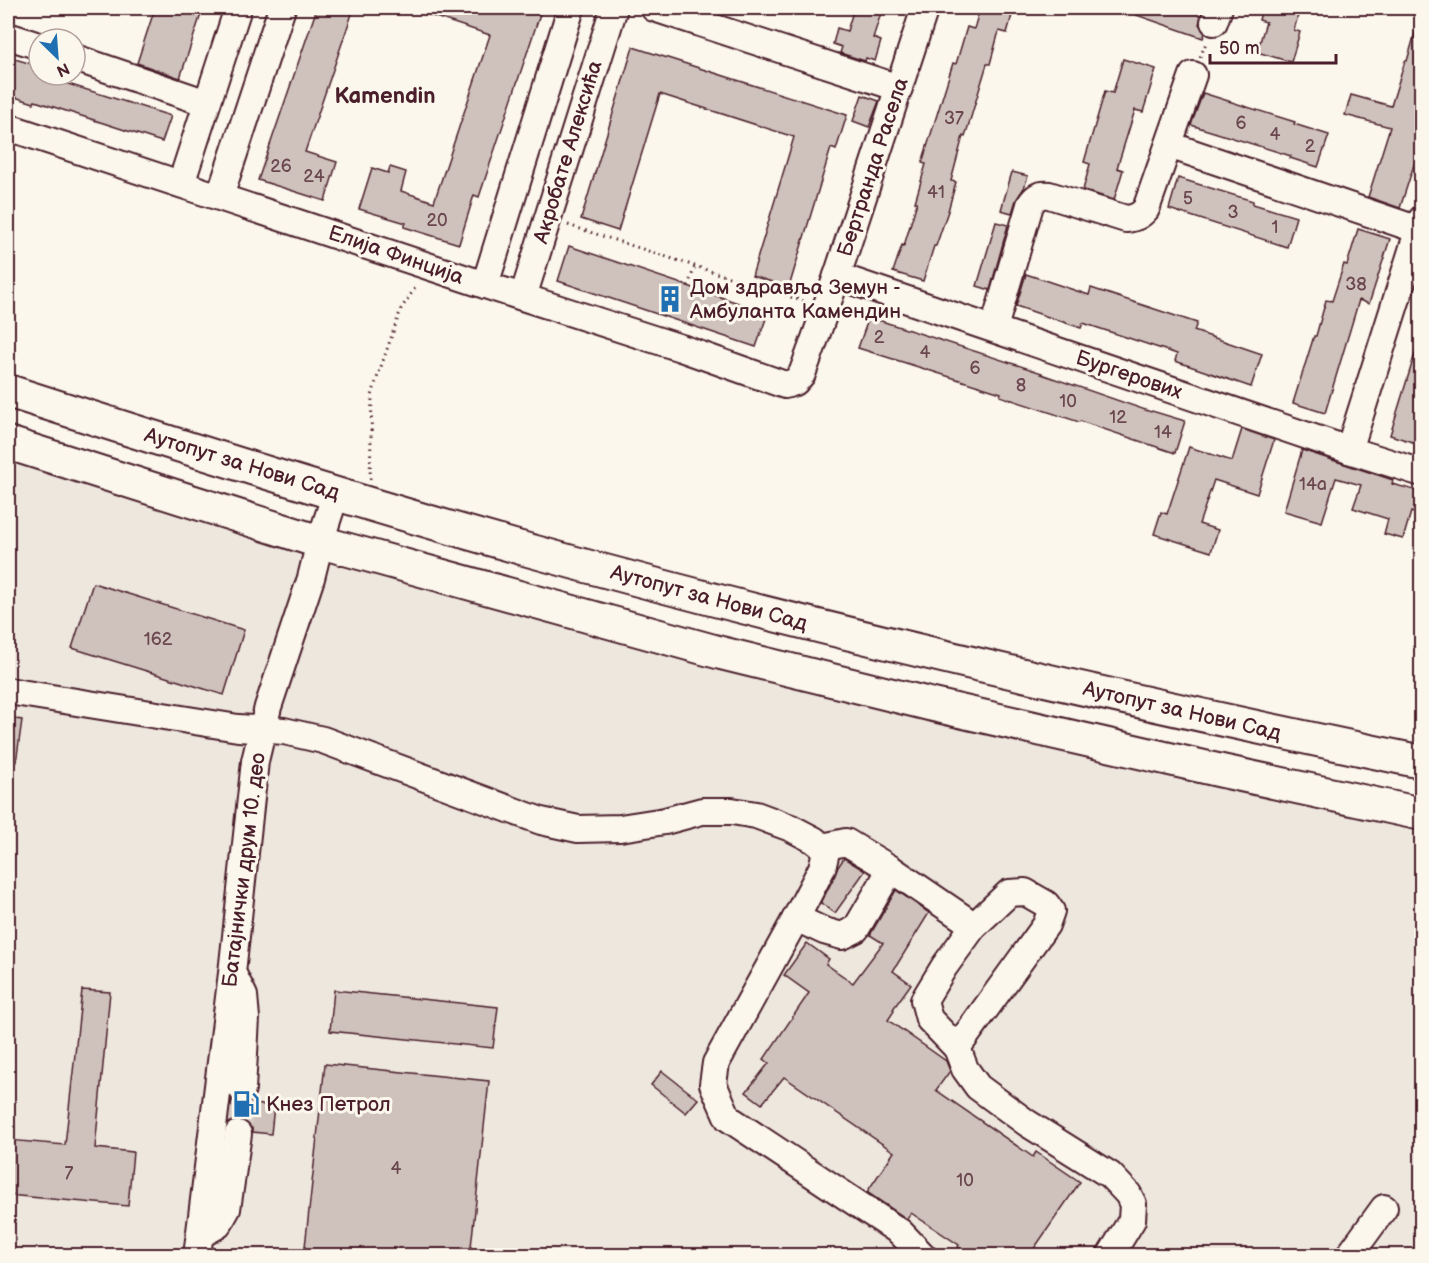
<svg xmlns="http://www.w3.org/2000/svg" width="1429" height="1263" font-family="'Balsamiq Sans',sans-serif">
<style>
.built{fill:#eee7de}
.building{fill:#cfc2bc;stroke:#4a1f2b;stroke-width:1.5}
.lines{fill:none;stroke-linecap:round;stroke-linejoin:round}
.minor-tunnel{stroke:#d8ccc5;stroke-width:26;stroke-dasharray:26 13;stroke-linecap:butt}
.minor-casing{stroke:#4a1f2b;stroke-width:30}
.major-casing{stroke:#4a1f2b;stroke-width:36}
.path{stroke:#4a1f2b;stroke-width:3;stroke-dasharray:1.5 4.5;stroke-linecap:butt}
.minor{stroke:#fbf7ec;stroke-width:26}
.major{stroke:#fbf7ec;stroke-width:32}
.labels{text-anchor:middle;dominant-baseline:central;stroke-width:6;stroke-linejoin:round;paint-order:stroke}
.number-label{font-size:18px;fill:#6b484f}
.street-label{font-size:21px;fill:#4a1f2b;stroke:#fbf7ec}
.poi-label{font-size:21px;fill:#4a1f2b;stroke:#fbf7ec;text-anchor:start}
.neighbourhood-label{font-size:22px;font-weight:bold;fill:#4a1f2b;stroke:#fbf7ec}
</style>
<rect width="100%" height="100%" fill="#fbf7ec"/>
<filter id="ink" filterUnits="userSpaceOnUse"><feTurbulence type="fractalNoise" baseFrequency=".0167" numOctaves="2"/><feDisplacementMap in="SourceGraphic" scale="12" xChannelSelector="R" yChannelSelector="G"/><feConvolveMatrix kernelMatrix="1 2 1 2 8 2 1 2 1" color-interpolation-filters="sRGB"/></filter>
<g filter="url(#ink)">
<polygon class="built" points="8,456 365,570 622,643 935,723 1421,825 1421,1255 8,1256"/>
<g class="building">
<polygon points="155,8 203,8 180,78 137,63"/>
<polygon points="317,8 354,8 305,152 337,162 325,201 258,180"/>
<polygon points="414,8 522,8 540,14 479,197 474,195 459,244 404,227 406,223 359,209 372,168 388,173 390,167 406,172 401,191 434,202 490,35 414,10"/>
<polygon points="854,8 863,8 881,13 873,38 881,41 875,61 866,58 865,61 840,53 842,47 833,44 837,28 847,31"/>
<polygon points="980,8 1014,8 1007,33 999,31 990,64 987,64 965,137 963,136 951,181 956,182 948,211 936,246 934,246 923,281 893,272 902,245 904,246 917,202 915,202 926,164 922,163 953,63 956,64 967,27 974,29"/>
<polygon points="1122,8 1203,8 1199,24 1205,33 1203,38 1122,10"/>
<polygon points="1262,8 1300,8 1294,30 1300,32 1291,62 1257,52 1266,22 1259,20"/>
<polygon points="1418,23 1422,23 1422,140 1400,208 1368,197 1390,127 1345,115 1351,95 1391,106 1405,61 1407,61"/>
<polygon points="633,47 847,115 836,150 831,148 789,287 752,276 794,137 660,94 618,231 581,219"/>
<polygon points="8,57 39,66 39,75 171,116 162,142 35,101 34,103 8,95"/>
<polygon points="1123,59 1156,69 1143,112 1135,110 1117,168 1123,170 1114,200 1083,190 1090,164 1084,162 1105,91 1113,93"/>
<polygon points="1203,93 1295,122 1294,124 1329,135 1318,167 1290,158 1291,156 1191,125"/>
<polygon points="862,95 879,101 869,127 853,121"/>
<polygon points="1012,172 1028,176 1024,188 1016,200 1012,213 1001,210"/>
<polygon points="1178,178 1253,201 1253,204 1296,217 1287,247 1169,209"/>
<polygon points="996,222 1008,225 990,290 977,286"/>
<polygon points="1358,229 1390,239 1369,304 1359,300 1325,413 1293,403 1314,336 1316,336 1326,300 1332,301 1344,264 1347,265"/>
<polygon points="569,246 768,313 756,347 558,281"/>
<polygon points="1026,274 1089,295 1091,288 1197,323 1194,331 1262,354 1251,387 1175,361 1177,354 1083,323 1081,328 1016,306"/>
<polygon points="869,317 1042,373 1041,374 1151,412 1152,411 1185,421 1175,453 1080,421 1079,422 1000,396 1001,393 858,348"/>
<polygon points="1418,344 1422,344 1422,445 1390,435"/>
<polygon points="1242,429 1274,440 1257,494 1214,480 1199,524 1218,530 1211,552 1154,534 1161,512 1167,514 1189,447 1232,461"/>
<polygon points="1302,450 1393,480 1392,484 1422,492 1422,516 1411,512 1403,539 1384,534 1388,519 1353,508 1361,485 1336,478 1322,522 1284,511"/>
<polygon points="93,583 244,630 224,695 72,648"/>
<polygon points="8,718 22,720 16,763 8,763"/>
<polygon points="844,858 865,871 835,913 821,903 835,875 838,867"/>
<polygon points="896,890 929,913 893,971 911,984 893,1009 894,1011 888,1020 946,1061 950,1071 936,1090 1033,1157 1036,1152 1080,1182 1029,1256 971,1256 958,1247 959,1245 911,1213 907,1219 867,1192 894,1152 784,1077 762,1104 746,1092 769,1063 764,1059 809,993 784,975 807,943 829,959 826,964 853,983 883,943 870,935"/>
<polygon points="82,990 110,992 95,1148 133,1152 128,1206 8,1195 8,1140 65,1145"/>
<polygon points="334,990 498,1007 493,1048 330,1031"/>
<polygon points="325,1064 489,1081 470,1256 304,1256"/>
<polygon points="662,1071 698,1099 686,1113 651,1085"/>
<polygon points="232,1099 234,1102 242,1104 248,1103 253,1099 252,1104 274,1106 271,1134 252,1132 252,1128 248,1123 241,1119 233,1120 229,1123"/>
</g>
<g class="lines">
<polyline class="minor-tunnel" points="238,1134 242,1089"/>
<defs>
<g id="minor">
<polyline points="654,8 899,88"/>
<polyline points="1214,22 1219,8"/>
<polyline points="8,36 39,46"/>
<polyline points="75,58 207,103"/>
<polyline points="8,127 485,285 681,348 785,385 795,382 802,374 812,347 837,276 925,8"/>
<polyline points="1169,145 1422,231"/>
<polyline points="181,184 238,8"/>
<polyline points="220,196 282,8"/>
<polyline points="837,276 1349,450 1422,473"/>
<polyline points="485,285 571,8"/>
<polyline points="523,297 614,8"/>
<path d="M994,328L1030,205C1035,197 1039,194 1049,195L1126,219C1135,218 1140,216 1146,209L1193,75"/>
<polyline points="1349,450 1422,219"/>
<polyline points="8,691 238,728 284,731 323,740 541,821 578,829 620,828 665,821 702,811 732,811 756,815 791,828 814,840 823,847 825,856 822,868 796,918 716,1063 713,1084 728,1118 900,1232 923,1256"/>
<polyline points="823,847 846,842 891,869 963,918 973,927 944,967 924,1000 929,1019 957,1048 965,1069 978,1087 1027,1123 1110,1175 1128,1194 1133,1204 1132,1220 1110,1256"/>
<polyline points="796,918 824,931 842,936 856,929 891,869"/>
<polyline points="235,978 244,996 246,1018 242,1089"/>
<polyline points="957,1048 1046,925 1051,911 1046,904 1025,892 1009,893 973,927"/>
<polyline points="200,1235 218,1225 227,1209 238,1134"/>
<polyline points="197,1256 232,973 255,761 268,707 311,578 320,542 336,493"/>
<polyline points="1349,1256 1384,1208"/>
</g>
<g id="major">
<path d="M8,391C180,446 353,501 528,550C823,632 1122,700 1422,762"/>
<polyline points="8,443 320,542 721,653 929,704 1222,771 1422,814"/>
</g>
</defs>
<use href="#minor" class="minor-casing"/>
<use href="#major" class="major-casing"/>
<g class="path">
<polyline points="1200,57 1207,41"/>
<polyline points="568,225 806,302"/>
<polyline points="688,286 695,266"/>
<polyline points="370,479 372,396 376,381 401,309 417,285"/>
</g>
<use href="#minor" class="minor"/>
<use href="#major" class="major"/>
</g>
</g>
<defs>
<symbol id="building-bare" viewBox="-9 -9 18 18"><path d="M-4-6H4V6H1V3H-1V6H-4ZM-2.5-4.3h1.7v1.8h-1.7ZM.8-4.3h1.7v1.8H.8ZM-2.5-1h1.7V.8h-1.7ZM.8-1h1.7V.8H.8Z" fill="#1f6fb2" stroke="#fbf7ec" stroke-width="2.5" paint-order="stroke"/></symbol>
<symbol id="fuel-bare" viewBox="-9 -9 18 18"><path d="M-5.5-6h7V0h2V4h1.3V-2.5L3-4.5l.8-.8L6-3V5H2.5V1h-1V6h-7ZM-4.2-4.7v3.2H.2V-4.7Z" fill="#1f6fb2" stroke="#fbf7ec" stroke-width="2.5" paint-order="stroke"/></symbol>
</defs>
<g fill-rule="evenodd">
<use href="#building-bare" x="651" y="280" width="38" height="38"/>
<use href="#fuel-bare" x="227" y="1085" width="38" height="38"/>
</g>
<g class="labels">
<g class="number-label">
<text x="954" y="118">37</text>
<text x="1241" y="123">6</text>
<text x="1275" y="134">4</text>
<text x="1310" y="146">2</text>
<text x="281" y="166">26</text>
<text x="314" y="176">24</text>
<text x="936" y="192">41</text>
<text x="1188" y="198">5</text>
<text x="1233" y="212">3</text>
<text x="437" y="220">20</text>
<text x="1275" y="227">1</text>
<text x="1356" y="284">38</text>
<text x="879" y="337">2</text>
<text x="925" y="352">4</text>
<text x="975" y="368">6</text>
<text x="1021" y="385">8</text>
<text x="1068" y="401">10</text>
<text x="1118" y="417">12</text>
<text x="1163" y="432">14</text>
<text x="1313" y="484">14a</text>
<text x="158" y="639">162</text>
<text x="396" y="1168">4</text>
<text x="69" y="1173">7</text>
<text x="965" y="1180">10</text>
</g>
<g class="street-label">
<text transform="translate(568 152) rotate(-73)">Акробате Алексића</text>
<text transform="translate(873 167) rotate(-72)">Бертранда Расела</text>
<text transform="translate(396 255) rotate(19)">Елија Финција</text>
<text transform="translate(1129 375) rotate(19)">Бургерових</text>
<text transform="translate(242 464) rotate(17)">Аутопут за Нови Сад</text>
<text transform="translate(709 598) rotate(15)">Аутопут за Нови Сад</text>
<text transform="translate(1182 711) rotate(13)">Аутопут за Нови Сад</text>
<text transform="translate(244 870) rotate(-83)">Батајнички друм 10. део</text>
</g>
<g class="poi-label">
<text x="690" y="287">Дом здравља Земун -<tspan x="690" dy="24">Амбуланта Камендин</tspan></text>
<text x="266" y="1104">Кнез Петрол</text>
</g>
<g class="neighbourhood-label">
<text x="385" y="96">Kamendin</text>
</g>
</g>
<rect width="1429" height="1263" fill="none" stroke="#fbf7ec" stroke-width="30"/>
<rect x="15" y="15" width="1399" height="1233" fill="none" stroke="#4a1f2b" stroke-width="2" filter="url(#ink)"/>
<g transform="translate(57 57) rotate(155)"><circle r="28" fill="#fbf7ec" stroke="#b4a19f" stroke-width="1.5"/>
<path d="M0-4.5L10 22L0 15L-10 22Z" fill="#1f6fb2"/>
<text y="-9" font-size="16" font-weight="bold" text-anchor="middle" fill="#4a1f2b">N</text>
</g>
<path d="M1210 54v9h126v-9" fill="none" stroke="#4a1f2b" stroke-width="3"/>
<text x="1219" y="54" font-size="18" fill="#4a1f2b" stroke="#fbf7ec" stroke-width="4.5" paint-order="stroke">50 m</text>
</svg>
